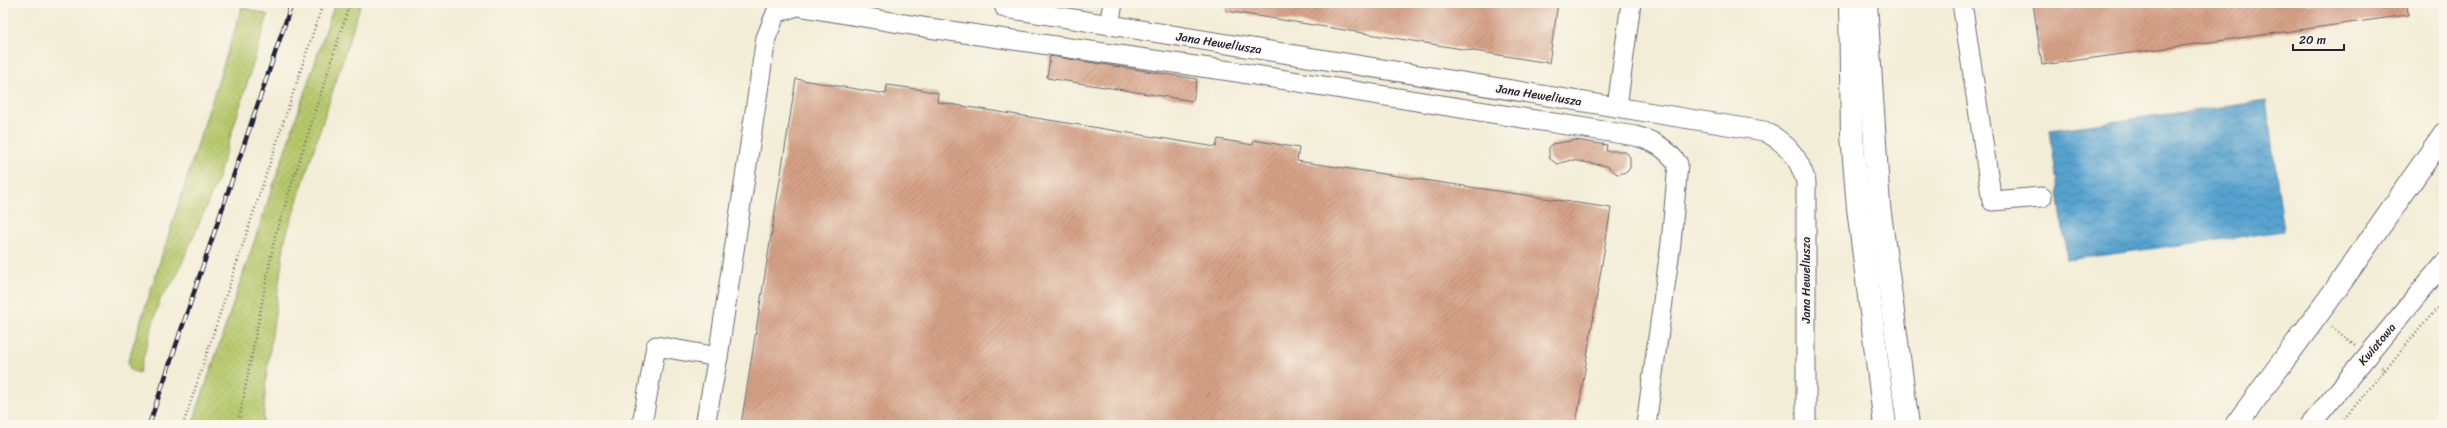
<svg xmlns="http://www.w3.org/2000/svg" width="2447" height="428" font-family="Sriracha,sans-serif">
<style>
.grass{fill:url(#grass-dots);stroke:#6c7452}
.water{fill:url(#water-waves);stroke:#3c6285}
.building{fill:url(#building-hatch)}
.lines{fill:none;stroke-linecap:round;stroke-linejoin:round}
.minor-casing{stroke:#6b6971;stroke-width:21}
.major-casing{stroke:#6b6971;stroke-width:24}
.highway-casing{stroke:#6b6971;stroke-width:24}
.path{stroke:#6b6971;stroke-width:2.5;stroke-dasharray:1 3;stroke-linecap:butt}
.minor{stroke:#fff;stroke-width:19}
.major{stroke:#fff;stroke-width:22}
.highway{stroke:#fff;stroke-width:22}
.rail-casing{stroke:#22223b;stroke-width:4.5}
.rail{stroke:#fbf7ec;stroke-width:3;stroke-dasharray:9;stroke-linecap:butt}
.labels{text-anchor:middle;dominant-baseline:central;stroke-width:4;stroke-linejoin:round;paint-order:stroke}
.street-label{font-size:12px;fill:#22223b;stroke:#fbf7ec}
</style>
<defs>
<pattern id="grass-dots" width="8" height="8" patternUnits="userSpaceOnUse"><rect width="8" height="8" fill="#b6c76a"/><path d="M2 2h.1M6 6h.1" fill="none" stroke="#9cab5d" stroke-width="1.8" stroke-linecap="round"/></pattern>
<pattern id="water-waves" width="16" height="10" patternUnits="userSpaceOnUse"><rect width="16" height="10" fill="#57a2cf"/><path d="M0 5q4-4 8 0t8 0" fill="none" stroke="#4884a9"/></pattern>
<pattern id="building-hatch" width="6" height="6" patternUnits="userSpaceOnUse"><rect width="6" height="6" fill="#d6a186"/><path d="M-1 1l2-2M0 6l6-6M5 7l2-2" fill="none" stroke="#ad836f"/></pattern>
</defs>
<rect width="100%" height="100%" fill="#fbf7ec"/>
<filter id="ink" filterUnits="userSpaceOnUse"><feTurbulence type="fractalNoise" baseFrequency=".025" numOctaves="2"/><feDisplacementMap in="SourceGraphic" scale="8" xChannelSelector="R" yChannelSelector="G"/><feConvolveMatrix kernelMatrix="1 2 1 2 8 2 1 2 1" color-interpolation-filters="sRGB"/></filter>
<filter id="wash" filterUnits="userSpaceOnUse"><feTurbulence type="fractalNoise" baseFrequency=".012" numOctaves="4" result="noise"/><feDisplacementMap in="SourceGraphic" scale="16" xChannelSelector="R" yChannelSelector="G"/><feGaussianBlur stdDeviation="0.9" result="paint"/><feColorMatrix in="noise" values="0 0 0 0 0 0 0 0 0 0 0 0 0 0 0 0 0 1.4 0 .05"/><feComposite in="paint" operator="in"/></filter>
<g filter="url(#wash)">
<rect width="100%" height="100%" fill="#f2edd6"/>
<g class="grass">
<polygon points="335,3 361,3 285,239 266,379 263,425 192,425"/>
<polygon points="242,7 268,15 216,184 175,279 160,299 139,373 130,370 128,361"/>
</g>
<polygon class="water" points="2266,101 2284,231 2067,260 2050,130"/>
<g id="blocks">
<g class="building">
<polygon points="1227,3 1558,3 1549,63 1226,11"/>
<polygon points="2033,3 2407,3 2408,15 2042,65"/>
<polygon points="1050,56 1197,79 1193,101 1047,78"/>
<polygon points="796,79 886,94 887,85 917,89 938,93 937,102 1216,147 1218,139 1253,145 1254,140 1299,148 1297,161 1611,208 1576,425 741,425"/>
<polygon points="1576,140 1607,145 1606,151 1622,151 1627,153 1630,157 1630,168 1627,172 1617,174 1607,166 1571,160 1557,164 1549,158 1549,148 1552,144"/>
</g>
</g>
</g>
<g filter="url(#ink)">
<use href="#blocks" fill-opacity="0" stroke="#6b6971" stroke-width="1"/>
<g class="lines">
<defs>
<g id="minor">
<polyline points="1962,3 1992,201 2042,197"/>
<path d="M1005,8L1764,131C1787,143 1799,157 1806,182V425"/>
<polyline points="1109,25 1113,3"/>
<polyline points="1617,107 1631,3"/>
<polyline points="645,425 642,424 656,346 718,357"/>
<path d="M705,425L718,357L766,38L776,13L797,6L929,28L1230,71L1635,136C1654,141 1665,147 1678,164L1671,243L1646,425"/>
<polyline points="2310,425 2444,263"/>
</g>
<polyline id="major" points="2236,425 2334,292 2444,134"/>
<g id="highway">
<polyline points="1850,3 1852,135 1858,208 1885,425"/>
<polyline points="1866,3 1879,206 1908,425"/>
</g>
</defs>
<use href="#minor" class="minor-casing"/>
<use href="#major" class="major-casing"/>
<use href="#highway" class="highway-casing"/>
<g class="path">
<polyline points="971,3 989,6"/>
<polyline points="2332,327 2355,345"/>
<polyline points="2385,370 2444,300"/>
<polyline points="183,425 323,3"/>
<polyline points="238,425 275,236 350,3"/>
<polyline points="2339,425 2385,370 2381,366"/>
</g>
<use href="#minor" class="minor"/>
<use href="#major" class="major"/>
<use href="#highway" class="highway"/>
<defs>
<polyline id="rail" points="149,425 292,3"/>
</defs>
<use href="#rail" class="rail-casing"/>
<use href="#rail" class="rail"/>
</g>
</g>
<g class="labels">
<g class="street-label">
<text transform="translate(1219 43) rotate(9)">Jana Heweliusza</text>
<text transform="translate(1539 95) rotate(9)">Jana Heweliusza</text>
<text transform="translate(1806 280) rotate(-90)">Jana Heweliusza</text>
<text transform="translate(2377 344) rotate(-50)">Kwiatowa</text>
</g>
</g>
<rect width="2447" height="428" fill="none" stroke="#fbf7ec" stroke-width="16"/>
<path d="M2293 44v6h51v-6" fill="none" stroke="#22223b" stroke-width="2"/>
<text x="2299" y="44" font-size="12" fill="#22223b" stroke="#fbf7ec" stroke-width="3" paint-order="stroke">20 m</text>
</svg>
